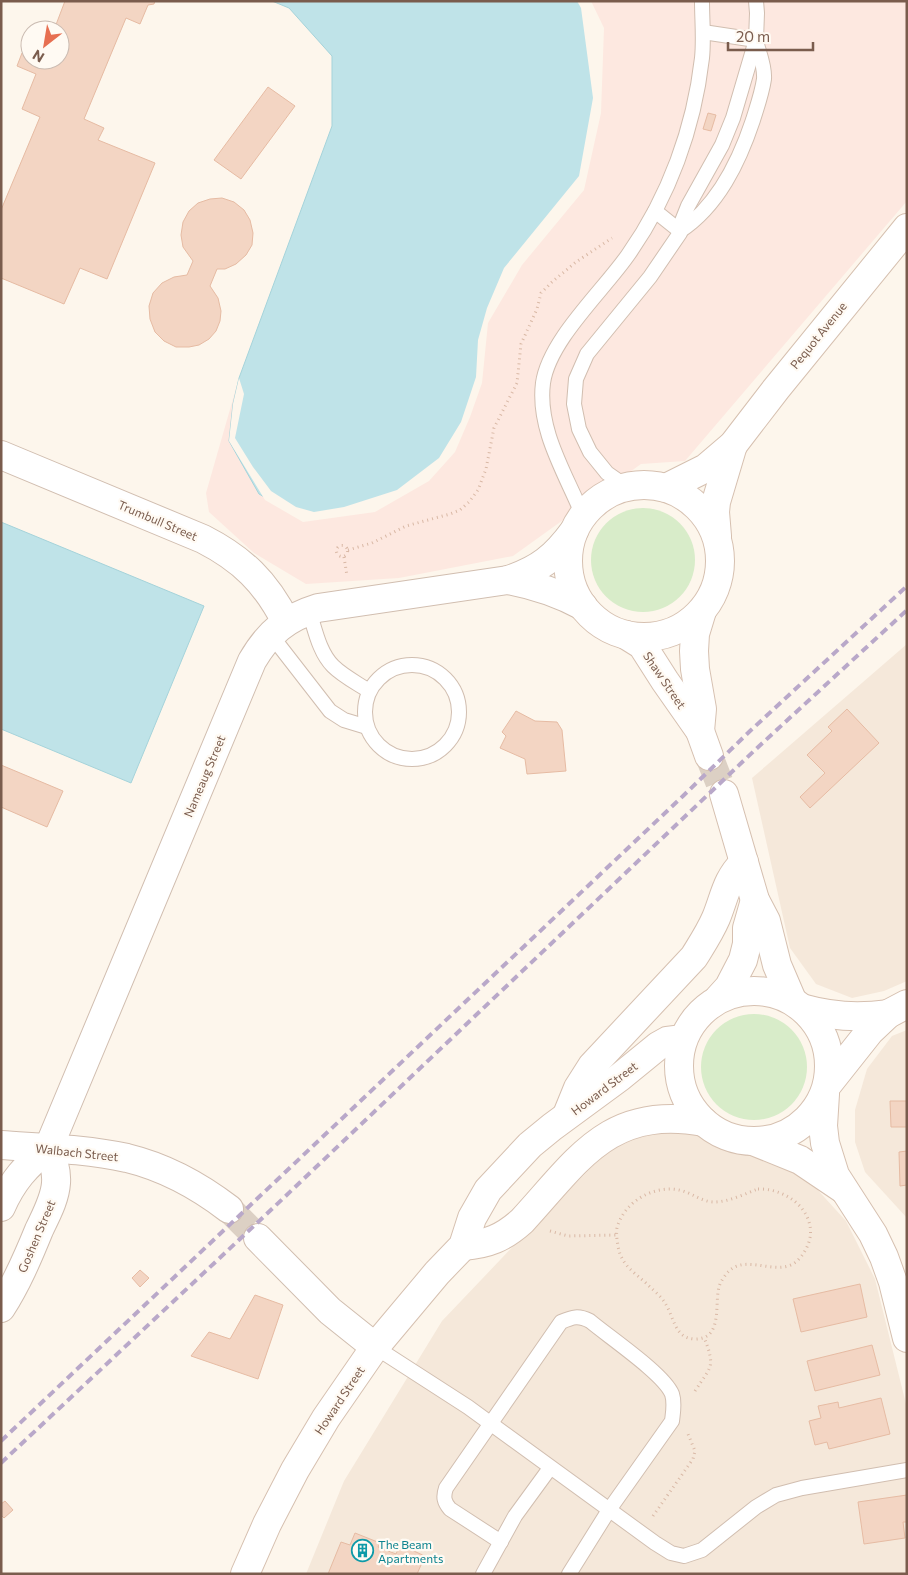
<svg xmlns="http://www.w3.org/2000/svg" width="908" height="1575" font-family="Commissioner,sans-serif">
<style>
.residential{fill:#f5e8da}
.commercial{fill:#fde8e0}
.green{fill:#d8ecc9}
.water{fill:#bfe3e8;stroke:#a5d3da}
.pier{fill:#fdf6ec}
.building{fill:#f3d5c3;stroke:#e6bba3}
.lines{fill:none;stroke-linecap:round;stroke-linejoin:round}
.street-tunnel{stroke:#dcd0c4;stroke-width:28;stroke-dasharray:28 14;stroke-linecap:butt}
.secondary-tunnel{stroke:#dcd0c4;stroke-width:28;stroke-dasharray:28 14;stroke-linecap:butt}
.lane-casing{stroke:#d1beb0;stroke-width:16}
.street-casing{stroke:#d1beb0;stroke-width:30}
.secondary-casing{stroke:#d6c0b0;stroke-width:30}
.path{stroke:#d9b8a5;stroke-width:3;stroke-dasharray:1 4;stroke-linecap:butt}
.lane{stroke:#fff;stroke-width:14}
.street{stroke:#fff;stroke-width:28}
.secondary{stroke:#fff;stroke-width:28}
.rail{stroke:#b9a8c9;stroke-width:4;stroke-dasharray:8 5;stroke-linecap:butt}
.labels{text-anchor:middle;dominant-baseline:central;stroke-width:4.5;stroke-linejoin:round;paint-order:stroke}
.street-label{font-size:12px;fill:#7a5c4d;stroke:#fffaf3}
.culture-label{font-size:12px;fill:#0d838f;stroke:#fffaf3;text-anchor:start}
</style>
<rect width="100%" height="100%" fill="#fdf6ec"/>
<g class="residential">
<polygon points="907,644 907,981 884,991 852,998 816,984 790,948 752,778"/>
<polygon points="907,1030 907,1218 865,1172 855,1142 855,1110 867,1069 892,1036"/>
<polygon points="659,1128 696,1131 733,1152 772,1160 805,1176 846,1221 875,1279 907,1408 907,1574 306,1574 344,1481 442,1321 521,1238 604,1155 627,1137"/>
</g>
<polygon class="commercial" points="588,1 907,1 907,201 685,461 641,464 513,556 399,578 306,584 254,553 209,512 206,493 239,378 229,441 486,323"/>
<g class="green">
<circle cx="643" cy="560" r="52"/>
<circle cx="754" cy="1067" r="53"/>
</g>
<g class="water">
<polygon points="272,1 588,1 599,113 582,189 520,264 486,323 479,382 453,451 374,509 304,519 259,494 229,441 233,404 239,378 332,126 332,56 289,8"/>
<polygon points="1,522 204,606 131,783 1,729"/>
</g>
<polygon class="pier" points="577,1 591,1 604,28 601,113 584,190 522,265 488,323 482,383 470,417 455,452 429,481 375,512 303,522 265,500 229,441 233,404 239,378 244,394 235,438 253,467 271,491 296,507 314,512 344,507 397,490 439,458 461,422 476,377 478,340 487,308 504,268 579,176 593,98 581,8"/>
<g class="building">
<polygon points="65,1 155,1 154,4 148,5 140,24 126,18 84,119 104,128 98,140 155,163 107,279 80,268 64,304 1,278 1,210 40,117 22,109 36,74 17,66 22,53 30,57 30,60 41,61 41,60 60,60 60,30 54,30"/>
<polygon points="268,87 295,106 241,179 214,160"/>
<polygon points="708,113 716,115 711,131 703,129"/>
<polygon points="222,198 234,202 244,210 250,220 253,233 252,245 246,255 236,264 225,269 217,269 210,286 218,298 221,311 220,321 216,331 209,339 199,345 189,347 176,347 164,341 155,332 150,319 149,306 153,293 162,283 174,277 187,275 193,261 183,247 181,235 183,222 189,211 198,203 210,199"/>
<polygon points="847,709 879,743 810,808 800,797 825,773 807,755 832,731 828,727"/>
<polygon points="516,711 535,721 557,722 562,730 566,771 527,774 525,759 500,748 506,736 502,732"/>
<polygon points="1,765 63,791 47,827 1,807"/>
<polygon points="890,1101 907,1101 907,1127 891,1127"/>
<polygon points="907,1151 907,1185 900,1186 899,1152"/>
<polygon points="140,1270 149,1278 140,1287 132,1278"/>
<polygon points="860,1284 867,1317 801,1332 793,1299"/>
<polygon points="255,1295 283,1305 258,1379 191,1356 209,1332 230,1339"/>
<polygon points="872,1345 880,1375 815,1391 807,1361"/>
<polygon points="881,1398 890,1434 829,1449 827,1442 815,1445 809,1421 821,1418 818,1406 838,1402 839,1408"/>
<polygon points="907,1495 907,1522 903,1522 905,1538 864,1544 858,1502"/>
<polygon points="5,1501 13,1510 4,1518 1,1515 1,1504"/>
<polygon points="355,1533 380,1543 378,1547 396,1554 400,1545 425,1556 417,1574 328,1574 341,1542 350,1545"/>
</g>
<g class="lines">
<polyline class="street-tunnel" points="229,1209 258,1238"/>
<polyline class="secondary-tunnel" points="709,756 724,794"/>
<defs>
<g id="lane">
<polyline points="703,32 756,40"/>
<polyline points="655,211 680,231"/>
<path d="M680,231C718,206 739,162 753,120C757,107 762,93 764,79C765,66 759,53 756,41"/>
<polyline points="627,487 607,473 590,452 579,429 574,404 576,379 587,354 650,277 680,233 682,221 688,206 722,145 733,118 756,40 757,13 756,1"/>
<path d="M583,516C566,474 537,430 543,383C549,340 603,291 628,255C669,197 694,128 702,58C704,39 702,20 702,1"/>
<path d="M309,611C315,629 319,652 333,666C343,676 357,683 369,691"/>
<polyline points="271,635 330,711 344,720 367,727"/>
<circle cx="412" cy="712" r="47"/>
<polyline points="375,1347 468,1407 655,1543 671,1553 684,1556 702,1550 756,1507 776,1495 802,1488 907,1470"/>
<path d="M501,1542L450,1509C444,1502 443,1497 446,1488L561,1322C573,1317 578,1315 590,1321C609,1337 664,1374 672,1394C675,1403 673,1412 672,1421L609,1510L569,1574"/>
<polyline points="483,1574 515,1516 550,1468"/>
</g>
<g id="street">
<path d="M1,455L203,539C242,559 266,582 286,622"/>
<path d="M508,580C535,585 559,593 583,606"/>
<path d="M1,1145C43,1148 86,1149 127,1158C164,1167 199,1186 229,1209"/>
<path d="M48,1149L252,661C269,632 286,618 318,608L508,580C539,570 555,557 574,531"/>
<path d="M1,1207C12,1182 26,1165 48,1149"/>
<polyline points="258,1238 330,1311 375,1347"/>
<path d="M1,1308C17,1283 28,1257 39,1230C46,1215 55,1199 56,1183C57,1170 53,1159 48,1149"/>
</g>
<g id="secondary">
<circle cx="644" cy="561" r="76"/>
<polyline points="666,488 706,468 733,445 776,389 907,228"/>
<polyline points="717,536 715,512 716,502 733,445"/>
<polyline points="626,635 642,645 665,681 700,731 709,756"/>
<polyline points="700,731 702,709 695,669 694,651 695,634 702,611"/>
<polyline points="724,794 755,900 766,921 777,965 792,1000"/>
<circle cx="754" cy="1066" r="75"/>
<polyline points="719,998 729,987 743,960 747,944 747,928 755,900"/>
<path d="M805,1009C833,1017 859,1018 888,1014"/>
<polyline points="828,1084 870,1031 888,1014 907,1004"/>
<polyline points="825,1094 823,1126 825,1143 835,1175 873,1234 884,1257 893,1282 907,1338"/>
<path d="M567,1115L578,1088L592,1066L694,957C702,944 710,932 716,918C725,896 726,880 744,862"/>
<polyline points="753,1141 800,1160 843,1189"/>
<path d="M463,1246C488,1244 503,1238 522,1221C579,1159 609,1105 704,1122"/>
<polyline points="245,1574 267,1524 295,1470 326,1418 375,1347 437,1273 463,1246 472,1218 488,1190 530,1145 552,1127 620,1077 658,1046 667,1041 683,1039"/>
</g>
</defs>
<use href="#lane" class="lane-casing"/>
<use href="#street" class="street-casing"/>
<use href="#secondary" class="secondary-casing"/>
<g class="path">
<circle cx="342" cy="551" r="5.5"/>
<polyline points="348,550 372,543 406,526 450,514 460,510 469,502 478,490 486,469 494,428 517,383 521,344 537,309 541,293 552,282 576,262 612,238"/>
<polyline points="344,557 347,576"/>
<path d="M758,1189C795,1188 829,1225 799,1259C780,1280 747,1252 728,1272C725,1275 722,1280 720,1284C713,1301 725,1340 694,1339C674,1338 674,1316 665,1303C661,1296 653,1290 647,1284C634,1272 621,1265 618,1246C617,1240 616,1234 617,1228C624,1201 656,1183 683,1191C693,1194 703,1202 714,1202C729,1202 744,1194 758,1189Z"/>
<polyline points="550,1231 568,1236 616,1235"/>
<path d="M695,1391C711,1366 716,1368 704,1337"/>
<polyline points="653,1516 693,1459 695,1451 688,1434"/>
</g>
<use href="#lane" class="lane"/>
<use href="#street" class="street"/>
<use href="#secondary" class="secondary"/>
<g class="rail">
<polyline points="1,1441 683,796 750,731 907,586"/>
<polyline points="1,1463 273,1208 756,749 907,610"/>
</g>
</g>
<defs>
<symbol id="building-ring" viewBox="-11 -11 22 22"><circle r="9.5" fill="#fffaf3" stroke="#0f9aa8" stroke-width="1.5"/><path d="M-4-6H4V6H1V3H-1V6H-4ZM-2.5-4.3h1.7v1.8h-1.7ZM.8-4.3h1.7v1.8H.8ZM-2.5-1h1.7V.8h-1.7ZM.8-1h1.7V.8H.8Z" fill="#0f9aa8"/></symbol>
</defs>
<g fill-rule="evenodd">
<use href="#building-ring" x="350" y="1538" width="25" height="25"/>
</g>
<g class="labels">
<g class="street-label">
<text transform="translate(818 335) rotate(-51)">Pequot Avenue</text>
<text transform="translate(158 520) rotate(23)">Trumbull Street</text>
<text transform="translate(665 680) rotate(56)">Shaw Street</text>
<text transform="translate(204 776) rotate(-67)">Nameaug Street</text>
<text transform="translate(604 1088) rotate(-37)">Howard Street</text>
<text transform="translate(77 1152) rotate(6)">Walbach Street</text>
<text transform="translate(36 1236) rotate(-67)">Goshen Street</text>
<text transform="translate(339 1400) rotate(-56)">Howard Street</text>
</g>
<g class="culture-label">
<text x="378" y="1544">The Beam<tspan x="378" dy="14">Apartments</tspan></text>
</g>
</g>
<rect width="908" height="1575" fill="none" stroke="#7a5c4d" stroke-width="5"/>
<g transform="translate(45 45) rotate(211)"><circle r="24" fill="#fffaf3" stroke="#cabbb1"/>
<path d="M0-4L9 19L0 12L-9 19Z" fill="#e76f51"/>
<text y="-8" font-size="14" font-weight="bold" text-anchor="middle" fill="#7a5c4d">N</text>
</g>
<path d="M728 42v8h85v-8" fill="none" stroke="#7a5c4d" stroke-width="2.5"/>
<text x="736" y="42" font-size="15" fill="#7a5c4d" stroke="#fffaf3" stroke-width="4" paint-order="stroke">20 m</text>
</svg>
